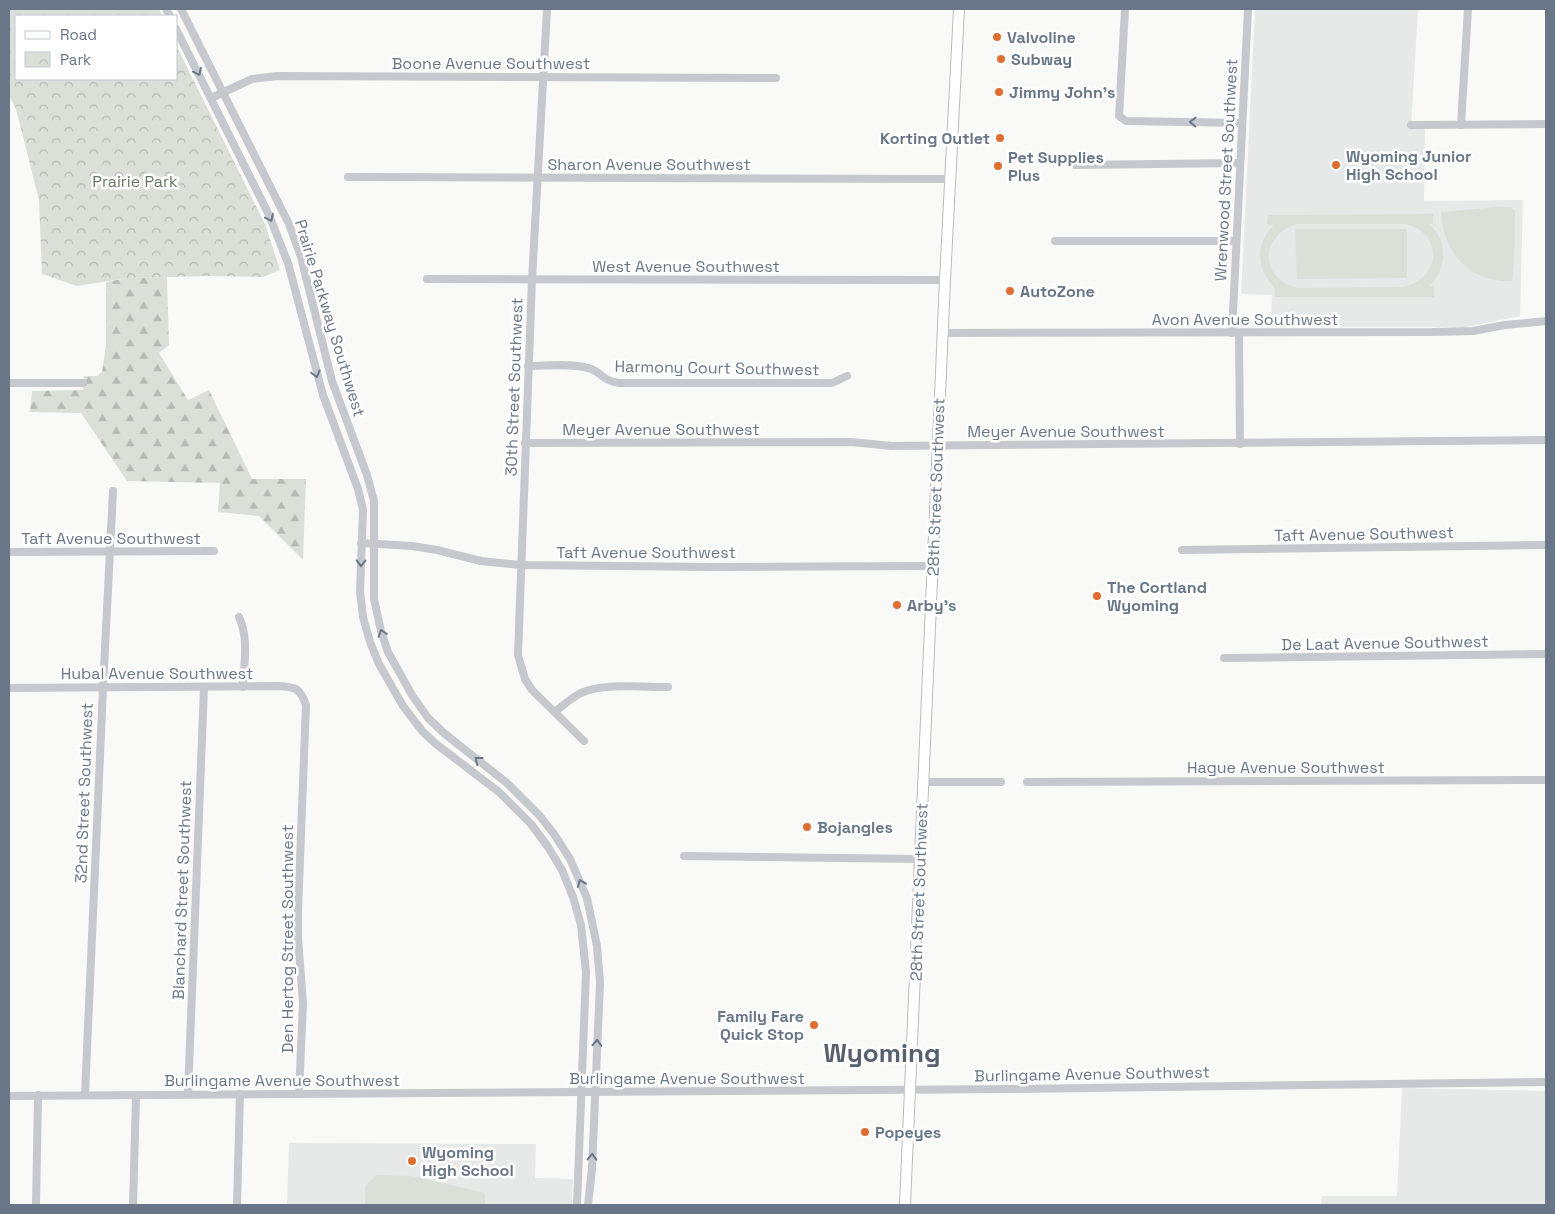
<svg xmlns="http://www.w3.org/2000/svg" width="1555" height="1214" font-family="'Space Grotesk',sans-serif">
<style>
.built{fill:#e7e8e8}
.grass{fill:#dae0d8;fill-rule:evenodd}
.forest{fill:url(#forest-firs)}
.park{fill:url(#park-crowns)}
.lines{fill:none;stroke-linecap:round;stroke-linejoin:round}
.major-casing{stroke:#b8bcc0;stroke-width:12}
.minor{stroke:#c5c8cc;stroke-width:8}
.major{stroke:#fff;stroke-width:10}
.oneway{stroke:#697687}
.poi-dot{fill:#de6e32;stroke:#fff;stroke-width:2}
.labels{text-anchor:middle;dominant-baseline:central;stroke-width:5;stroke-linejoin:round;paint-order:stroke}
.poi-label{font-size:16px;font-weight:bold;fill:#697687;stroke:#fff;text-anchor:start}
.street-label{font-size:16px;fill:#697687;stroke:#fff}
.park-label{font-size:16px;fill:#667964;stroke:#fff}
.town-label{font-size:26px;font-weight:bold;fill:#57606c;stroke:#fff}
</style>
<defs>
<pattern id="forest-firs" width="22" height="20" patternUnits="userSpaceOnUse" patternTransform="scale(1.25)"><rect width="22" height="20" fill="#dae0d8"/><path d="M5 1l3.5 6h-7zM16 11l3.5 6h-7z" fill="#b5bab5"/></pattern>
<pattern id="park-crowns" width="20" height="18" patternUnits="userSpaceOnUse" patternTransform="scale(1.25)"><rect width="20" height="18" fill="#dae0d8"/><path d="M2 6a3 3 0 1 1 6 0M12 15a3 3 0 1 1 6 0" fill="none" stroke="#b5bab5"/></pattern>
</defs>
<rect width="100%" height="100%" fill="#f9f9f7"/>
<g class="built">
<polygon points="1255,9 1418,9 1411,128 1425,129 1424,201 1523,200 1520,316 1467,327 1271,327 1272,295 1241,294"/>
<polygon points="1402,1088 1546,1091 1546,1205 1321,1205 1322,1196 1397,1196"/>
<polygon points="289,1143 536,1144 535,1178 573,1179 572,1205 287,1205"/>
</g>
<g class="grass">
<path d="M1498,207H1511L1515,211V243L1512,281C1469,283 1443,252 1441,212Z"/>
<path d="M1433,214V224H1429C1449,242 1447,267 1430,286H1434V297H1275L1274,287C1256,269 1255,243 1274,225L1267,224L1268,215ZM1296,224H1404C1444,231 1442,280 1402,287L1299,288C1260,281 1259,236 1296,224Z"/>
<polygon points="1295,229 1407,229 1407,278 1297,279"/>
<polygon points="377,1175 412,1176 485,1193 485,1205 365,1205 365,1186"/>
</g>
<polygon class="forest" points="167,277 169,345 159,353 188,400 209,390 252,479 306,479 303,560 259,516 218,512 220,483 127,481 81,413 30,412 32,391 83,390 84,376 97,376 102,372 106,345 106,282 127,278"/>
<polygon class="park" points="9,9 159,9 162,16 16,16 16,79 176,79 176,45 265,224 280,270 263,277 208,276 127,278 77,286 42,274 39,200 16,109 9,95"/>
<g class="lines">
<defs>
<polyline id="major" points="905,1205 945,280 959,9"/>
</defs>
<use href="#major" class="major-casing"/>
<g class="minor">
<polyline points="166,9 170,16"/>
<polyline points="181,9 289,224 301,257 332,381 367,475 374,501 374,599 381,631 388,652 412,695 428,718 445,734 507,783 539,815 554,834 570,859 587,898 597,946 600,982 592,1169 588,1205"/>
<polyline points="547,9 532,280 518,655 525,679 532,690 584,741"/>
<polyline points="1125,9 1119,116 1126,121 1242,123"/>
<polyline points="176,29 269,215 288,263 323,395 358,489 363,510 360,591 363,617 370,642 379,664 403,706 423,732 436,744 499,792 531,824 548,847 562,870 573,897 581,925 586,972 577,1205"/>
<polyline points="211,98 252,79 277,76 776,78"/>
<polyline points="1411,125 1546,124"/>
<polyline points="1461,125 1468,9"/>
<polyline points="1075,165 1240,163"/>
<polyline points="348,177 950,179"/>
<polyline points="1055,241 1235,241"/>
<polyline points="427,279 945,280"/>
<polyline points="943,333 1432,332 1473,331 1505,325 1546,321"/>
<polyline points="1232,333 1248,9"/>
<polyline points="1239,333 1240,444"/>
<path d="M528,366C546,366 571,363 588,368C601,371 602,381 619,383H832L847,376"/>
<polyline points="9,383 83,383"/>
<polyline points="525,443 851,442 892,446 1546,440"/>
<polyline points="361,543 412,546 437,550 481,561 521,565 712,567 933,566"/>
<polyline points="1182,550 1546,545"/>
<polyline points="9,552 214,551"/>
<path d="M239,617C249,638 244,664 243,687"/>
<polyline points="1224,658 1546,654"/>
<path d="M9,688L278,686C296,687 300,688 306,705L298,911V938L303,1003L299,1094"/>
<path d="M555,712C563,705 571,698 581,693C604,683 642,687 668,687"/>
<polyline points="923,782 1001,782"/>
<polyline points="1027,782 1546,780"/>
<polyline points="684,856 920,859"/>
<polyline points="188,1094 204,687"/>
<polyline points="85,1095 103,688 113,491"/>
<polyline points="9,1096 1012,1089 1546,1082"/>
<polyline points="36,1205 38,1095"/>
<polyline points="133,1205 136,1096"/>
<polyline points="237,1205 240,1094"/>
</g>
<use href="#major" class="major"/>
</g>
<defs><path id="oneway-chevron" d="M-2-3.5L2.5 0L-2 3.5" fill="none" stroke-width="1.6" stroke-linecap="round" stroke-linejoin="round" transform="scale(1.25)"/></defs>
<g class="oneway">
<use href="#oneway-chevron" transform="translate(198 72) rotate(64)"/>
<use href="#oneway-chevron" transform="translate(1193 122) rotate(-179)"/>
<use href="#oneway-chevron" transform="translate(270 218) rotate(65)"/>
<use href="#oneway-chevron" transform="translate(316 374) rotate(75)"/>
<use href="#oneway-chevron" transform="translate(361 563) rotate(92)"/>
<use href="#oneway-chevron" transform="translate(382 633) rotate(-108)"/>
<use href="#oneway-chevron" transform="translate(478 760) rotate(-142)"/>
<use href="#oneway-chevron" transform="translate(581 883) rotate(-112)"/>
<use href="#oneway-chevron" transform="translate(597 1043) rotate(-87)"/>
<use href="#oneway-chevron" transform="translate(592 1157) rotate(-88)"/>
</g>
<g class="poi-dot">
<circle cx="997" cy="37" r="5"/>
<circle cx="1001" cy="59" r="5"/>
<circle cx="999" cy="92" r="5"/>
<circle cx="1000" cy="138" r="5"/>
<circle cx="1336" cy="165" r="5"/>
<circle cx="998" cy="166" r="5"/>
<circle cx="1010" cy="291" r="5"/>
<circle cx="1097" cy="596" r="5"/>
<circle cx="897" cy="605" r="5"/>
<circle cx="807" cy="827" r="5"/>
<circle cx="814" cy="1025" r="5"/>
<circle cx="865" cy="1132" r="5"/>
<circle cx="412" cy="1161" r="5"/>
</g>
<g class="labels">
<g class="poi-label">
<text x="1007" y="37">Valvoline</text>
<text x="1011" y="59">Subway</text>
<text x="1009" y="92">Jimmy John's</text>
<text x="990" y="138" text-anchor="end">Korting Outlet</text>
<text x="1346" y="156">Wyoming Junior<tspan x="1346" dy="18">High School</tspan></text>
<text x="1008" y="157">Pet Supplies<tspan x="1008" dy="18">Plus</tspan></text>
<text x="1020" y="291">AutoZone</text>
<text x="1107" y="587">The Cortland<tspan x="1107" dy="18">Wyoming</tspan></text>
<text x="907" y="605">Arby's</text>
<text x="817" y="827">Bojangles</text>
<text x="804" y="1016" text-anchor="end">Family Fare<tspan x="804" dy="18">Quick Stop</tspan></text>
<text x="875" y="1132">Popeyes</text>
<text x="422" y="1152">Wyoming<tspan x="422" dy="18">High School</tspan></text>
</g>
<g class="street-label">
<text x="491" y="63">Boone Avenue Southwest</text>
<text x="649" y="164">Sharon Avenue Southwest</text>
<text transform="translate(1226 170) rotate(-87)">Wrenwood Street Southwest</text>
<text x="686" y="266">West Avenue Southwest</text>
<text transform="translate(330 318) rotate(73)">Prairie Parkway Southwest</text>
<text x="1245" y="319">Avon Avenue Southwest</text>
<text transform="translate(717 368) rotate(1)">Harmony Court Southwest</text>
<text transform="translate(514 387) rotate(-88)">30th Street Southwest</text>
<text x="661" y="429">Meyer Avenue Southwest</text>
<text x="1066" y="431">Meyer Avenue Southwest</text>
<text transform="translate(936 487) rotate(-88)">28th Street Southwest</text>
<text transform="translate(1364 534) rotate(-1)">Taft Avenue Southwest</text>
<text x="111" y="538">Taft Avenue Southwest</text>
<text x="646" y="552">Taft Avenue Southwest</text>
<text transform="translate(1385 643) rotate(-1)">De Laat Avenue Southwest</text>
<text x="157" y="673">Hubal Avenue Southwest</text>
<text x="1286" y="767">Hague Avenue Southwest</text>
<text transform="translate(84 793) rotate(-88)">32nd Street Southwest</text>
<text transform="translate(182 890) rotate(-88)">Blanchard Street Southwest</text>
<text transform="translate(919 892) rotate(-88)">28th Street Southwest</text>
<text transform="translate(287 939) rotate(-90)">Den Hertog Street Southwest</text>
<text transform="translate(1092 1074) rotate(-1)">Burlingame Avenue Southwest</text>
<text x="687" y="1078">Burlingame Avenue Southwest</text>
<text x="282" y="1080">Burlingame Avenue Southwest</text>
</g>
<g class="park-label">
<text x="135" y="181">Prairie Park</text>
</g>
<g class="town-label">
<text x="882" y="1053">Wyoming</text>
</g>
</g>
<rect width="1555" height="1214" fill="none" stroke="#697687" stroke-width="20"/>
<rect x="15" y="15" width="162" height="65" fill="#ffffff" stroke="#c3c8cf"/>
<rect x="25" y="31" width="25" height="8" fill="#ffffff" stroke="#c3c8cf"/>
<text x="60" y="40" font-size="15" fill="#697687">Road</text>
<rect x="25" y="52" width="25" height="15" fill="url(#park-crowns)" stroke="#c3c8cf"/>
<text x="60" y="65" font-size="15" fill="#697687">Park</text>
</svg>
